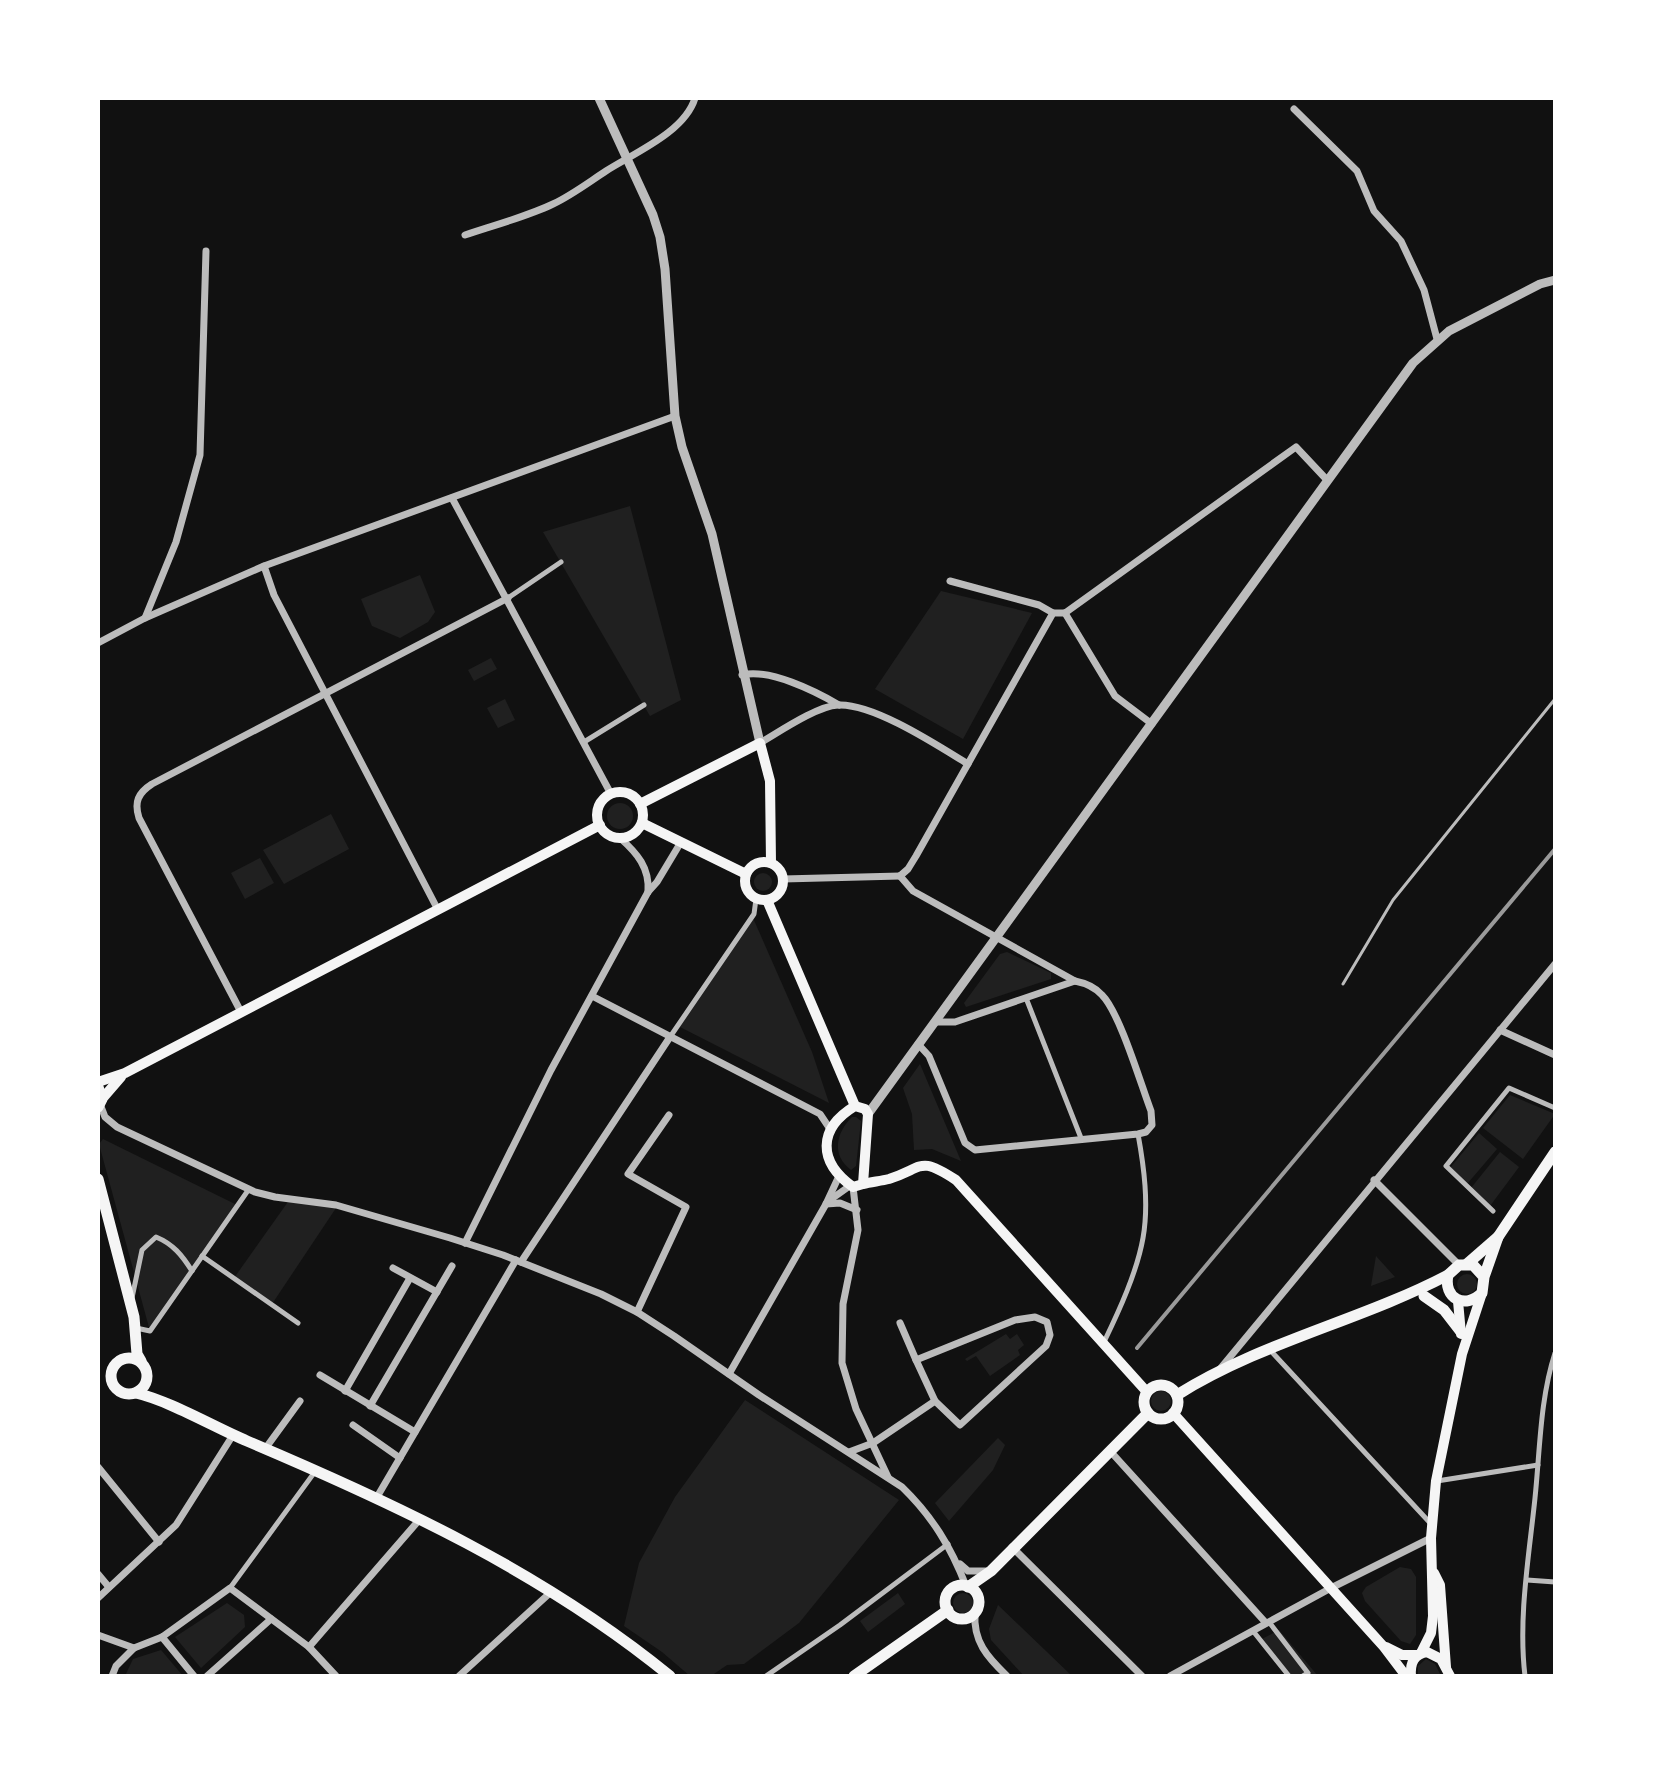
<svg xmlns="http://www.w3.org/2000/svg" width="1653" height="1774" font-family="Montserrat,sans-serif">
<style>
.green{fill:#202020}
.lines{fill:none;stroke-linecap:round;stroke-linejoin:round}
.service{stroke:#bcbcbc;stroke-width:3}
.pedestrian{stroke:#bcbcbc;stroke-width:5}
.minor{stroke:#bcbcbc;stroke-width:7}
.tertiary{stroke:#bcbcbc;stroke-width:9}
.secondary{stroke:#f5f5f5;stroke-width:10}
.primary{stroke:#f5f5f5;stroke-width:11}
.rail{stroke:#9a9a9a;stroke-width:4}
</style>
<rect width="100%" height="100%" fill="#111"/>
<g class="green">
<polygon points="630,506 681,700 650,716 543,532"/>
<polygon points="420,575 435,612 428,622 400,638 372,626 361,599"/>
<polygon points="941,591 1032,613 963,739 875,689"/>
<polygon points="491,658 497,669 474,681 468,670"/>
<polygon points="505,699 515,720 498,728 487,708"/>
<circle cx="620" cy="816" r="13"/>
<polygon points="331,814 349,849 284,884 263,850"/>
<polygon points="260,858 274,883 245,899 231,873"/>
<circle cx="763" cy="882" r="9"/>
<polygon points="753,918 812,1052 829,1103 676,1025"/>
<polygon points="1007,952 1051,973 1051,979 966,1007 964,1003 1000,954"/>
<polygon points="920,1064 961,1161 932,1149 914,1150 912,1114 903,1088"/>
<polygon points="1510,1095 1555,1114 1523,1159 1483,1128"/>
<path d="M852,1117H856L861,1121L856,1166L851,1170C831,1155 836,1133 852,1117Z"/>
<polygon points="1479,1133 1497,1149 1467,1184 1450,1168"/>
<polygon points="103,1139 237,1205 150,1331 99,1144"/>
<polygon points="1500,1152 1519,1167 1490,1206 1471,1188"/>
<polygon points="290,1199 338,1205 272,1304 234,1278"/>
<polygon points="1376,1256 1395,1277 1371,1286"/>
<circle cx="1467" cy="1284" r="10"/>
<polygon points="1006,1334 1010,1339 1017,1334 1024,1345 1018,1350 1020,1355 990,1376 976,1356 967,1361 965,1359"/>
<circle cx="1161" cy="1401" r="10"/>
<polygon points="745,1400 899,1500 799,1623 744,1664 727,1665 711,1676 690,1676 662,1652 624,1626 639,1563 675,1497"/>
<polygon points="998,1438 1005,1445 993,1470 949,1521 935,1503"/>
<polygon points="1400,1567 1411,1569 1416,1577 1416,1635 1410,1644 1401,1641 1365,1601 1362,1593 1366,1587"/>
<polygon points="898,1593 905,1604 868,1632 860,1621"/>
<circle cx="963" cy="1603" r="10"/>
<polygon points="227,1603 244,1615 245,1627 201,1668 175,1637"/>
<polygon points="998,1605 1072,1676 1024,1676 991,1640 989,1629"/>
<polygon points="1279,1630 1318,1676 1283,1676 1284,1673 1258,1641"/>
<polygon points="161,1650 183,1676 125,1676 133,1659"/>
<polygon points="1426,1659 1435,1664 1441,1676 1418,1676 1418,1666"/>
</g>
<g class="lines">
<polyline class="service" points="1343,984 1393,900 1555,699"/>
<g class="pedestrian">
<polyline points="508,598 561,562"/>
<polyline points="584,742 644,705"/>
<polyline points="1026,998 1081,1138"/>
<polyline points="670,1037 754,914 756,899"/>
<polyline points="1493,1211 1446,1166 1509,1088 1555,1108"/>
<polyline points="202,1256 298,1323"/>
<path d="M132,1298L142,1250L156,1237C173,1244 182,1255 192,1271"/>
<polyline points="136,1328 150,1331 249,1189"/>
<path d="M1104,1342C1119,1311 1137,1272 1143,1238C1149,1204 1144,1167 1138,1134"/>
<polyline points="1270,1350 1432,1525"/>
<polyline points="1437,1481 1538,1465"/>
<polyline points="1527,1580 1555,1582"/>
<polyline points="230,1588 314,1473"/>
<polyline points="1269,1622 1308,1673 1303,1676"/>
<polyline points="1253,1631 1289,1676"/>
<polyline points="766,1676 840,1625 948,1544"/>
<path d="M1525,1676C1518,1618 1529,1556 1535,1498C1540,1450 1540,1399 1555,1353"/>
</g>
<g class="minor">
<polyline points="1294,109 1357,171 1374,211 1401,241 1424,290 1437,339"/>
<path d="M465,235C494,225 526,217 553,204C572,195 589,182 606,171C634,153 685,132 695,98"/>
<polyline points="452,498 611,794"/>
<polyline points="264,566 274,595 438,910"/>
<polyline points="950,581 1039,605 1053,613"/>
<polyline points="1065,613 1296,447 1327,480"/>
<polyline points="1065,613 1115,696 1152,724"/>
<polyline points="145,618 176,542 200,455 206,251"/>
<polyline points="98,643 145,618 264,566 675,416"/>
<path d="M742,675C769,668 815,691 839,705"/>
<path d="M760,743C779,732 817,706 838,705C873,703 937,745 968,764"/>
<path d="M620,838C637,853 650,868 648,892"/>
<polyline points="900,876 908,869 916,856 1053,613 1065,613"/>
<polyline points="900,876 913,891 1075,981"/>
<polyline points="783,879 900,876"/>
<polyline points="592,996 820,1114 830,1129"/>
<path d="M241,1012L139,818C134,802 138,793 152,784L508,598"/>
<polyline points="1500,1030 1555,1055"/>
<path d="M918,1044L929,1056L965,1143L975,1150L1138,1134L1146,1132L1152,1125L1151,1111C1141,1085 1120,1013 1102,995C1095,987 1085,983 1075,981L955,1022H935"/>
<path d="M100,1104L105,1117L117,1127L255,1192L275,1197L336,1205L450,1238L503,1255L601,1294L637,1312L674,1336L759,1395L902,1487C932,1516 951,1547 966,1586"/>
<polyline points="1374,1180 1459,1265"/>
<polyline points="853,1187 858,1230 843,1304 842,1363 856,1409 888,1477"/>
<polyline points="830,1200 851,1185"/>
<polyline points="826,1204 840,1203 857,1210"/>
<polyline points="465,1243 551,1070 648,892 657,882 681,842"/>
<polyline points="521,1262 670,1037"/>
<polyline points="393,1268 437,1292"/>
<polyline points="637,1312 686,1207 628,1174 669,1115"/>
<polygon points="1035,1317 1047,1322 1050,1335 1046,1346 960,1425 935,1401 916,1360 1015,1320"/>
<polyline points="900,1323 916,1360"/>
<polyline points="1220,1369 1555,964"/>
<polyline points="729,1374 826,1204 839,1176"/>
<polyline points="320,1375 415,1432"/>
<polyline points="345,1391 410,1278"/>
<polyline points="370,1406 452,1266"/>
<polyline points="353,1425 400,1458"/>
<polyline points="265,1449 300,1401"/>
<polyline points="849,1452 873,1443 935,1401"/>
<polyline points="1111,1452 1266,1623"/>
<polyline points="98,1467 159,1542"/>
<polyline points="377,1497 516,1260"/>
<polyline points="1012,1547 1142,1676"/>
<polyline points="960,1564 968,1571 988,1571"/>
<polyline points="98,1574 108,1586"/>
<polyline points="98,1598 176,1525 233,1435"/>
<path d="M975,1613C973,1641 987,1657 1007,1676"/>
<polyline points="98,1635 134,1648"/>
<polyline points="162,1637 194,1676"/>
<polyline points="309,1647 420,1519"/>
<polyline points="112,1676 116,1666 134,1648 162,1637 230,1588 309,1647 336,1676"/>
<polyline points="207,1676 271,1619"/>
<polyline points="459,1676 551,1592"/>
<polyline points="1170,1676 1331,1588 1431,1538"/>
</g>
<g class="tertiary">
<polyline points="599,98 653,215 660,237 665,269 675,416 682,447 712,534 760,743"/>
<polyline points="868,1114 1413,363 1449,331 1540,284 1555,280"/>
</g>
<g class="secondary">
<circle cx="620" cy="815" r="23"/>
<polyline points="640,804 760,743 770,781 771,863"/>
<polyline points="642,823 746,874"/>
<circle cx="764" cy="881" r="19"/>
<polyline points="767,900 855,1106"/>
<polyline points="98,1082 125,1073 600,825"/>
<polyline points="102,1099 121,1077"/>
<path d="M855,1106L865,1109L868,1114L863,1184L853,1187C818,1162 817,1129 855,1106Z"/>
<path d="M863,1184C871,1182 881,1181 889,1179C924,1168 918,1155 956,1180L1147,1392"/>
<polyline points="1458,1301 1461,1334"/>
<polyline points="1173,1413 1384,1647 1406,1676"/>
<polyline points="1434,1573 1440,1585 1446,1667"/>
<polyline points="1386,1647 1402,1655 1417,1655"/>
<polyline points="1421,1653 1431,1633 1433,1616 1431,1538 1436,1481 1462,1354 1482,1293"/>
<path d="M1411,1676C1410,1663 1414,1654 1427,1652L1441,1659L1450,1676"/>
</g>
<g class="primary">
<polyline points="98,1087 102,1099 98,1107"/>
<polyline points="98,1179 134,1317 137,1354 141,1361"/>
<polyline points="1467,1264 1498,1237"/>
<path d="M1484,1277L1473,1265H1459L1448,1275C1443,1298 1465,1310 1482,1293L1484,1277L1498,1237L1555,1152"/>
<polyline points="1424,1296 1444,1310 1461,1332"/>
<circle cx="129" cy="1376" r="18"/>
<circle cx="1161" cy="1402" r="17"/>
<path d="M136,1393C170,1401 214,1427 247,1441C396,1504 544,1573 670,1676"/>
<path d="M1177,1395C1261,1342 1360,1321 1448,1275"/>
<circle cx="962" cy="1602" r="17"/>
<polyline points="968,1587 991,1571 1148,1413"/>
<polyline points="854,1676 948,1610"/>
</g>
<polyline class="rail" points="1137,1348 1555,849"/>
</g>
<rect width="1653" height="1774" fill="none" stroke="#ffffff" stroke-width="200"/>
</svg>
